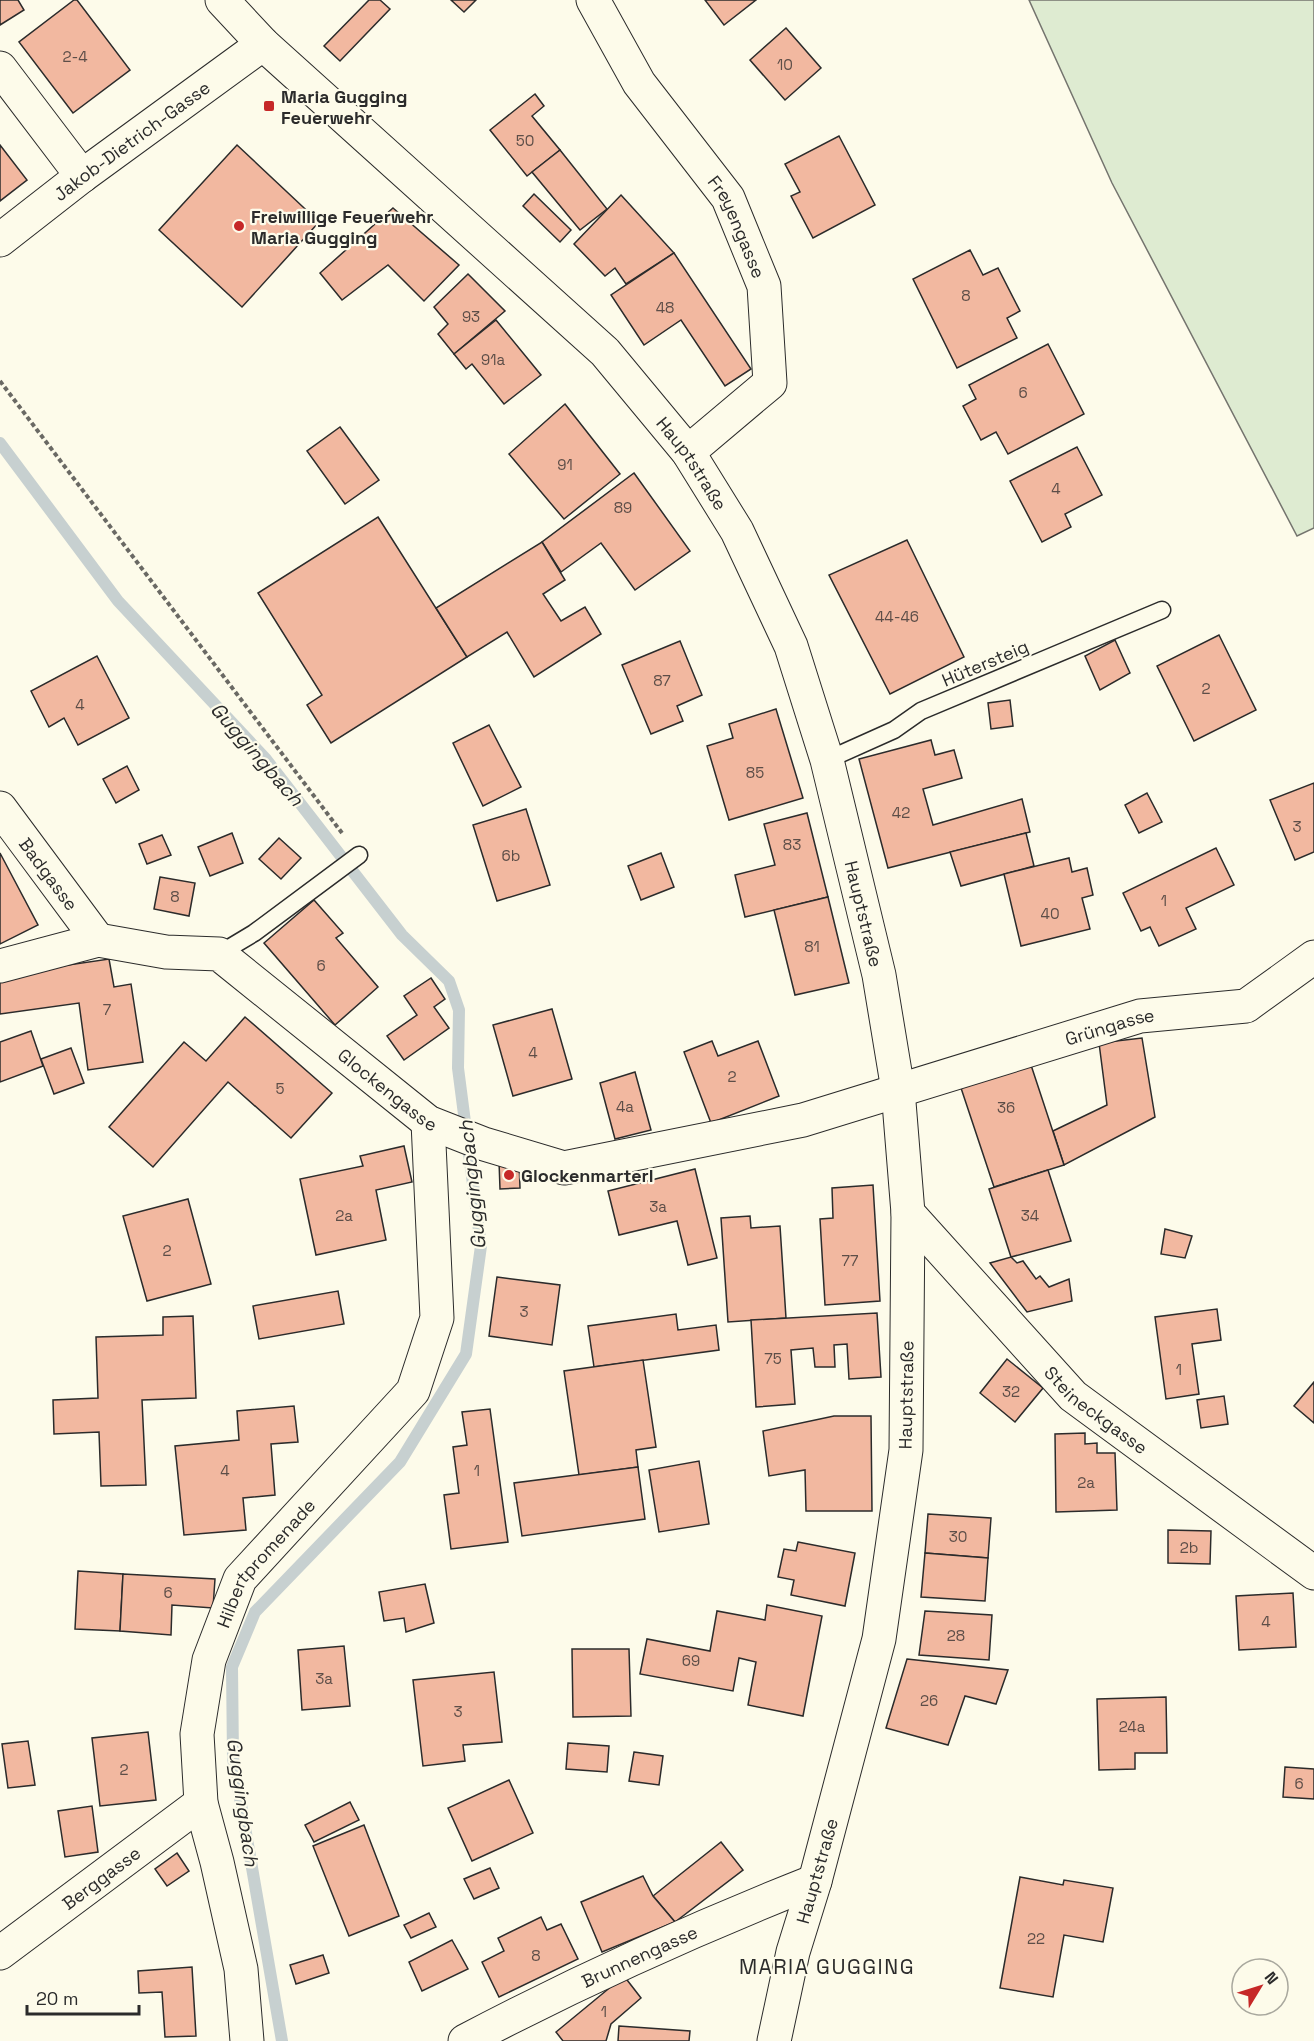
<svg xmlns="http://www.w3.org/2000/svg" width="1314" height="2041" font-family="'Space Grotesk',sans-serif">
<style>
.green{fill:#deebd1;stroke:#74746e;stroke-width:1.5}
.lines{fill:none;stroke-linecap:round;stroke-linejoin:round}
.stream{stroke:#c7d0d0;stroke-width:12}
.building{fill:#f2b8a0;stroke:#2b2b2b;stroke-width:1.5}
.lane-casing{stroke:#2b2b2b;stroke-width:19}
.street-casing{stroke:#2b2b2b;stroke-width:35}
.primary-casing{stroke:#2b2b2b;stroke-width:35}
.path{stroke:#6a6964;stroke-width:4;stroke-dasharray:4.5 3;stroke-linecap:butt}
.lane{stroke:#fdfbea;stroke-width:16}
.street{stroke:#fdfbea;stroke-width:33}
.primary{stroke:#fdfbea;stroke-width:33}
.poi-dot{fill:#c62828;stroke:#fdfbea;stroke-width:2}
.labels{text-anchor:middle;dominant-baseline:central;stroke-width:4.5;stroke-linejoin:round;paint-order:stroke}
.number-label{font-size:15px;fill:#5d4e48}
.poi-label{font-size:18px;font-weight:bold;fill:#2b2b2b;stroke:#fdfbea;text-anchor:start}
.street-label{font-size:18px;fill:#2b2b2b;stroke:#fdfbea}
.water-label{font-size:20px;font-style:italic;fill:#2b2b2b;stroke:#fdfbea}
.quarter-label{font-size:21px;letter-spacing:1.5px;fill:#2b2b2b;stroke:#fdfbea}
</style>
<rect width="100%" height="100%" fill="#fdfbea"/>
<polygon class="green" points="1029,0 1314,0 1314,528 1297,536 1112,183"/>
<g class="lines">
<polyline class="stream" points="0,443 118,601 265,758 402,935 449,981 459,1010 458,1068 481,1246 466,1354 400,1462 255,1612 232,1667 233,1758 282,2041"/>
</g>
<g class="building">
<polygon points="0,0 18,0 24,10 0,25"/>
<polygon points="74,0 77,0 130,70 73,113 19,42"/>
<polygon points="369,0 380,0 390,9 340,61 324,46"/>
<polygon points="451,0 476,0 464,12"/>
<polygon points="705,0 756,0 724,25"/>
<polygon points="786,28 821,68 785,100 750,60"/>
<polygon points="535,94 544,106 532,116 560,150 527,176 490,130"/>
<polygon points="839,136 875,205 813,238 791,196 800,192 785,164"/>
<polygon points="0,145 27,180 0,201"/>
<polygon points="237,145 319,222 242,307 159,230"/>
<polygon points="560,150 607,209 580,230 532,172"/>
<polygon points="534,194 571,230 560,242 523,206"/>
<polygon points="621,195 674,253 626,284 615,268 605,276 574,244"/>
<polygon points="393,208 459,265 424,301 388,265 342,300 320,273"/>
<polygon points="970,250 983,275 998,268 1020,311 1007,318 1017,338 957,368 913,279"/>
<polygon points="674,253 751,369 725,386 681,320 644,345 611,295"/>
<polygon points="468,274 505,311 454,354 438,334 448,324 434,307"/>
<polygon points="496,320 541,375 504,404 472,364 466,369 454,354"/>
<polygon points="1048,344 1084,414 1008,454 996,432 981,440 963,406 976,399 969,385"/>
<polygon points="565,404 620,474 564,519 509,454"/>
<polygon points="340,427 379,480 345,504 307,451"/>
<polygon points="1077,447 1102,495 1065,514 1071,527 1042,542 1010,481"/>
<polygon points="634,473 690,551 635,590 601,543 561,572 542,542"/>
<polygon points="378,517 467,657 331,743 307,705 322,695 258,593"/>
<polygon points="907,540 964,657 890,694 829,575"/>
<polygon points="542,542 565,580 543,594 561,621 585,607 601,634 534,677 507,632 467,657 436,608"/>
<polygon points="1219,635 1256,710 1194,741 1157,666"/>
<polygon points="1115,640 1130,673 1100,690 1085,656"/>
<polygon points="680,641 702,695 677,706 683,721 651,734 622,665"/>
<polygon points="97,656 129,718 78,745 64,718 49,727 31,691"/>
<polygon points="1010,700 1013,726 991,729 988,703"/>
<polygon points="776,709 803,798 729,820 707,746 733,738 729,724"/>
<polygon points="489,725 521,787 483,806 453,743"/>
<polygon points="931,740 935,755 954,750 962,778 923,789 933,825 1022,799 1030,832 888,868 859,759"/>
<polygon points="127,766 139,790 116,803 103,779"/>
<polygon points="1314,783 1314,852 1295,860 1270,800"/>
<polygon points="1147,793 1162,822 1139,833 1125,805"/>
<polygon points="526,809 550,885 497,901 473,825"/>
<polygon points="807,813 828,897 745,917 735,875 775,865 764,824"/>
<polygon points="232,833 243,863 210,876 198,847"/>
<polygon points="1026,833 1034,866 961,886 950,852"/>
<polygon points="162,835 171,855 147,864 139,844"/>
<polygon points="279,838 301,858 281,879 259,859"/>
<polygon points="1216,848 1234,885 1186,908 1196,929 1159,946 1150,927 1141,931 1123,893"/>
<polygon points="0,853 38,925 0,944"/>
<polygon points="661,853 674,887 641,900 628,866"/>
<polygon points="1069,858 1072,872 1087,868 1093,895 1082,898 1090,929 1021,946 1004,874"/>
<polygon points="160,877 195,883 189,916 154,909"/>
<polygon points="828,897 849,983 795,995 774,910"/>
<polygon points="314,900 343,933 336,938 378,987 335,1025 264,943"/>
<polygon points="109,959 114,987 131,984 143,1062 88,1070 79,1003 0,1014 0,975"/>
<polygon points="431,978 445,999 434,1007 449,1028 404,1060 387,1036 417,1015 404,996"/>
<polygon points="552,1009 572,1079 513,1096 493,1025"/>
<polygon points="245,1017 332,1093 291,1138 228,1082 153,1167 109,1127 184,1042 206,1061"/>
<polygon points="31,1031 43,1066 0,1082 0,1042"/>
<polygon points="1142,1038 1155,1117 1064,1165 1053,1131 1107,1105 1099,1043"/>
<polygon points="712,1041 718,1056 758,1041 779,1096 711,1123 684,1052"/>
<polygon points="71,1048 84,1083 54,1094 41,1059"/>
<polygon points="1029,1059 1064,1165 994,1187 959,1082"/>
<polygon points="635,1072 651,1130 615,1139 600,1083"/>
<polygon points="404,1146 412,1182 376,1190 386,1240 316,1255 300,1179 363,1166 360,1156"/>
<polygon points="519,1160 520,1188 500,1189 499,1161"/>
<polygon points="695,1169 717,1258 688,1265 677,1221 619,1235 608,1191"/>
<polygon points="1048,1170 1071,1241 1011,1257 989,1189"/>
<polygon points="873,1185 880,1301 825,1305 820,1219 833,1218 832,1188"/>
<polygon points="188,1199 211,1284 147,1301 123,1216"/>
<polygon points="750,1216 751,1228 780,1226 786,1318 728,1322 721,1218"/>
<polygon points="1165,1229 1192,1236 1185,1258 1161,1254"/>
<polygon points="1011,1257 1017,1263 1023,1261 1036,1279 1040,1276 1049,1287 1069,1279 1072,1301 1027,1312 990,1263"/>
<polygon points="497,1277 560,1285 552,1345 489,1336"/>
<polygon points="338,1291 344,1324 259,1339 253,1306"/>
<polygon points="1217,1309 1221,1340 1192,1344 1199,1394 1166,1399 1155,1317"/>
<polygon points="877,1313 881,1377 849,1379 847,1344 834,1345 835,1367 815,1367 813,1348 791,1350 795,1404 756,1407 751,1320"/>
<polygon points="676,1314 678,1330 716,1325 719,1350 594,1367 588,1326"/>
<polygon points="193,1316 196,1398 142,1400 146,1485 101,1486 99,1432 54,1434 53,1400 98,1398 96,1337 163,1335 163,1317"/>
<polygon points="1007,1359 1043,1388 1015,1422 980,1393"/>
<polygon points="643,1360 656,1447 636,1450 638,1467 579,1475 564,1371"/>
<polygon points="1314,1382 1314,1423 1294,1406"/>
<polygon points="1224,1396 1228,1424 1201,1428 1197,1400"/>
<polygon points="294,1406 298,1442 271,1444 275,1495 243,1498 246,1530 184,1535 175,1446 239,1440 237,1411"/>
<polygon points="490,1409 508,1542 451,1549 444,1495 459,1493 453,1447 467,1445 462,1412"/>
<polygon points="834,1416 871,1416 872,1511 806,1511 805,1470 769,1476 763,1431"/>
<polygon points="1085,1433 1085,1444 1097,1443 1097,1453 1115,1453 1117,1510 1056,1512 1055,1434"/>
<polygon points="699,1461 709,1524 659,1532 649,1470"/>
<polygon points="638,1467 645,1519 522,1536 514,1483"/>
<polygon points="928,1514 991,1518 988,1558 925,1553"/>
<polygon points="1168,1530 1211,1531 1210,1564 1168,1563"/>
<polygon points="798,1542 855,1553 845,1606 791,1595 794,1580 778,1577 784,1549 796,1551"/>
<polygon points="925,1553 988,1558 985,1601 921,1597"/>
<polygon points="78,1571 123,1574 120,1631 75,1629"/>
<polygon points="123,1574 215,1579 213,1608 172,1605 171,1635 120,1631"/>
<polygon points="425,1584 434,1623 406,1632 404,1618 384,1621 379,1592"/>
<polygon points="1293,1593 1296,1647 1239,1650 1236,1596"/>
<polygon points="767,1605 822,1616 803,1716 748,1705 756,1662 739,1658 733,1691 640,1674 647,1639 710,1651 717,1611 765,1620"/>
<polygon points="925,1611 992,1615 989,1660 919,1655"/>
<polygon points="344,1646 350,1706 302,1710 298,1650"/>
<polygon points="572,1649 629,1649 631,1716 573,1717"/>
<polygon points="907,1659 1008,1670 996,1704 965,1696 948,1745 886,1728"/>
<polygon points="494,1672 502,1742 463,1745 465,1761 423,1766 413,1680"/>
<polygon points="1166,1697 1167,1753 1135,1753 1135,1769 1099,1770 1097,1699"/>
<polygon points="148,1732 156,1800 100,1806 92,1738"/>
<polygon points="28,1741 35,1785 8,1788 2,1744"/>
<polygon points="568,1743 609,1746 607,1772 566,1769"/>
<polygon points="634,1752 663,1756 659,1785 629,1781"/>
<polygon points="1285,1767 1314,1769 1314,1799 1283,1797"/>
<polygon points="509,1780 533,1833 472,1861 448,1808"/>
<polygon points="350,1802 359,1820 314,1842 305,1825"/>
<polygon points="92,1806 98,1852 65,1857 58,1811"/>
<polygon points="364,1825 399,1916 349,1936 313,1846"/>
<polygon points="721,1842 743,1870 675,1922 653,1896"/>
<polygon points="177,1853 189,1871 167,1886 155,1869"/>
<polygon points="490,1868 499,1888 474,1899 464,1879"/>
<polygon points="643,1876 653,1896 675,1922 602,1952 581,1902"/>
<polygon points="1020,1877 1063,1885 1064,1880 1113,1888 1103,1942 1064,1935 1053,1997 1000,1988"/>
<polygon points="429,1913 436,1927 411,1938 404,1925"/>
<polygon points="541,1917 547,1930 561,1924 578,1959 499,1997 482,1962 504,1951 498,1938"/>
<polygon points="452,1940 468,1969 422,1991 409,1962"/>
<polygon points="323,1955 329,1973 296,1984 290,1965"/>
<polygon points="192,1967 196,2036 165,2037 162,1992 139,1993 138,1971"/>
<polygon points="624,1976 641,1998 611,2024 606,2041 563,2041 556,2032"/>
<polygon points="619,2026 690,2031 689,2041 618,2041"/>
</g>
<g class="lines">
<defs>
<g id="lane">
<polyline points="827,760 894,730 921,711 1162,610"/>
<polyline points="219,954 254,933 359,855"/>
</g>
<g id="street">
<path id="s1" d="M593,0L639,83L728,198L764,286L770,383L688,452"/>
<polyline points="0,68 82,176"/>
<path id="s2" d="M0,240L82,176L263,44"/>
<path id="s3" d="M0,808L98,940"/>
<path id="s4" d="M0,966L98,940L166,952L219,954L428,1122L484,1144L564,1168L803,1120L1140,1016L1246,1006L1314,957"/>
<path id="s5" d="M908,1213L1073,1396L1314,1573"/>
<path id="s6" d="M0,1953L201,1803"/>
<path id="s7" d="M247,2041L241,1969L217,1862L201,1803L197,1734L209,1660L240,1579L413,1391L437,1318L428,1122"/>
<path id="s8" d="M465,2041C579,1981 696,1928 815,1881"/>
</g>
<g id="primary">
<path id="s9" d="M222,0L263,44L605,352L688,452L737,531L791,646L827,760L879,975L898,1090L908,1213L906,1450L879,1639L815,1881L793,1952L774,2041"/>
</g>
</defs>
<use href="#lane" class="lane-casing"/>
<use href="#street" class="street-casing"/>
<use href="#primary" class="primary-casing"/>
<polyline class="path" points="0,381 342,833"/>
<use href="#lane" class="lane"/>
<use href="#street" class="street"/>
<use href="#primary" class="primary"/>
</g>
<g class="poi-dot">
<rect x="263" y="100" width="12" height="12" rx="3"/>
<circle cx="239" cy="226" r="6"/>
<circle cx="509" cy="1175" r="6"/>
</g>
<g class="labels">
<g class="number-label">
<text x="75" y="56">2-4</text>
<text x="785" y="64">10</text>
<text x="525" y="140">50</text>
<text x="966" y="295">8</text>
<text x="665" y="307">48</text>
<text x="471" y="316">93</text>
<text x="493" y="359">91a</text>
<text x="1023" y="392">6</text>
<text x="565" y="464">91</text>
<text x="1056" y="488">4</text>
<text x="623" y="507">89</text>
<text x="897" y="616">44-46</text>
<text x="662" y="680">87</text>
<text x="1206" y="688">2</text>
<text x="80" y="704">4</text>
<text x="755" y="772">85</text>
<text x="901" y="812">42</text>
<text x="1297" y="826">3</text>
<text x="792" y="844">83</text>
<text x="511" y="855">6b</text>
<text x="175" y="896">8</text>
<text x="1164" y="900">1</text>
<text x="1050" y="913">40</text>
<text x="812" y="946">81</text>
<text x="321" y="965">6</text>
<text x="107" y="1009">7</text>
<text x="533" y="1052">4</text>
<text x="732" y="1076">2</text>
<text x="280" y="1088">5</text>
<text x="625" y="1106">4a</text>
<text x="1006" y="1107">36</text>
<text x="658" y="1206">3a</text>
<text x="344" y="1215">2a</text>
<text x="1030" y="1215">34</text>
<text x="167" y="1250">2</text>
<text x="850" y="1260">77</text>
<text x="524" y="1311">3</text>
<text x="773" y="1358">75</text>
<text x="1179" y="1369">1</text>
<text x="1011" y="1391">32</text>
<text x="225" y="1470">4</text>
<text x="477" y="1470">1</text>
<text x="1086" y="1482">2a</text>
<text x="958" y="1536">30</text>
<text x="1189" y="1547">2b</text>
<text x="168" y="1592">6</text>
<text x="1266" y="1621">4</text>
<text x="956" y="1635">28</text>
<text x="691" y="1660">69</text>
<text x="324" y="1678">3a</text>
<text x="929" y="1700">26</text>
<text x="458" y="1711">3</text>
<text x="1132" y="1726">24a</text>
<text x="124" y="1769">2</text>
<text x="1299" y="1783">6</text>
<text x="1036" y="1938">22</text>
<text x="536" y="1955">8</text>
<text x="604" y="2011">1</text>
</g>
<g class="poi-label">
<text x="281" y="96">Maria Gugging<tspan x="281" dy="21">Feuerwehr</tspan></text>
<text x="251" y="216">Freiwillige Feuerwehr<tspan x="251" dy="21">Maria Gugging</tspan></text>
<text x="521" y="1175">Glockenmarterl</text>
</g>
<g class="street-label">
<text stroke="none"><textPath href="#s2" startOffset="165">Jakob-Dietrich-Gasse</textPath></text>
<text stroke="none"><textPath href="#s1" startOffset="270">Freyengasse</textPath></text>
<text stroke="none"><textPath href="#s9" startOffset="662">Hauptstraße</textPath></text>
<text transform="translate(985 663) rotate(-23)">Hütersteig</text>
<text stroke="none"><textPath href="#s3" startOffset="82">Badgasse</textPath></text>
<text stroke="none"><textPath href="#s9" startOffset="1148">Hauptstraße</textPath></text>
<text stroke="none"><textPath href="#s4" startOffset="1200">Grüngasse</textPath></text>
<text stroke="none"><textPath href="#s4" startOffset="440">Glockengasse</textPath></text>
<text transform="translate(906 1395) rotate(-89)">Hauptstraße</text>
<text stroke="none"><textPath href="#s5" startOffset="273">Steineckgasse</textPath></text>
<text stroke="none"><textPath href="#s7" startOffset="501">Hilbertpromenade</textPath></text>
<text transform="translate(817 1871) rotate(-74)">Hauptstraße</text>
<text stroke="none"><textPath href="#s6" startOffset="126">Berggasse</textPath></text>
<text stroke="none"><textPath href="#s8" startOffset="194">Brunnengasse</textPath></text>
</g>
<g class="water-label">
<text transform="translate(257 754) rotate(49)">Guggingbach</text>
<text transform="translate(472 1185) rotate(-96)">Guggingbach</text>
<text transform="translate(243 1802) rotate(82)">Guggingbach</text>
</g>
<g class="quarter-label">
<text x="827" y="1966">MARIA GUGGING</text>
</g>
</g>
<g transform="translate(1260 1987) rotate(52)"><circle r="28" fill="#fdfbea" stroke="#a9a89e" stroke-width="1.5"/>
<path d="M0-4.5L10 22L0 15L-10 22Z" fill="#c62828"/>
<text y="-9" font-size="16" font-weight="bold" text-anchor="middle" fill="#2b2b2b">N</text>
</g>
<path d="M27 2005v9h112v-9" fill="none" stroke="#2b2b2b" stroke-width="3"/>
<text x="36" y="2005" font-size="18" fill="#2b2b2b" stroke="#fdfbea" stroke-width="4.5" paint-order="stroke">20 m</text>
</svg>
